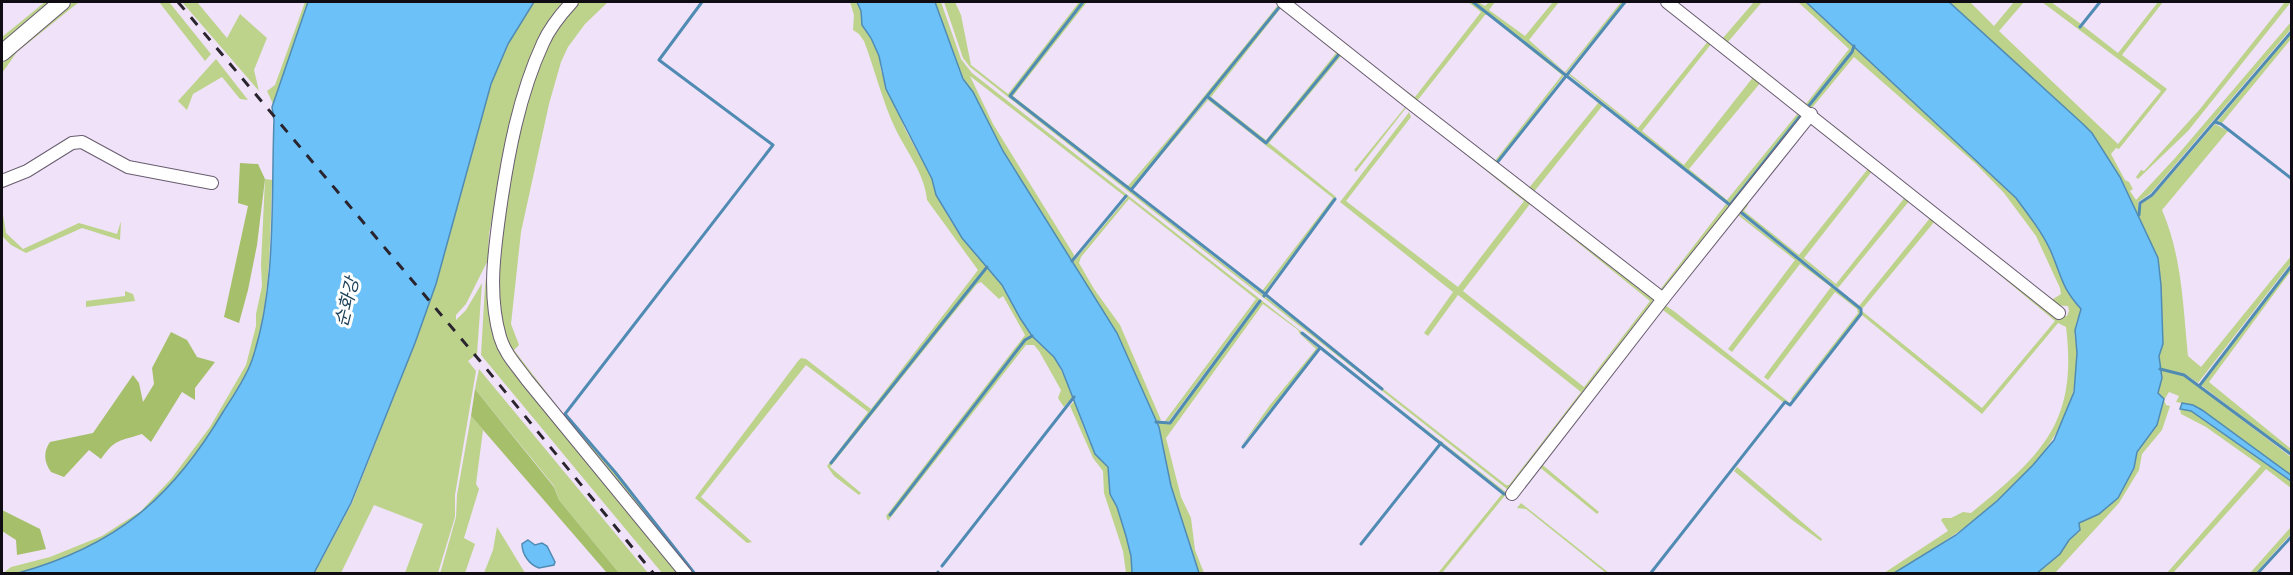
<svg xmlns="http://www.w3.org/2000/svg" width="2293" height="575" font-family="Barlow,'Noto Sans KR',sans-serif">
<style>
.green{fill:#bdd38c;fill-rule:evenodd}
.forest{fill:#a6bf6a}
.water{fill:#6cc1f8;stroke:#508bb3;stroke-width:1.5}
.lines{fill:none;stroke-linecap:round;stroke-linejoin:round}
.stream{stroke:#508bb3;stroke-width:3}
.street-casing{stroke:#685c6f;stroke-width:14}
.secondary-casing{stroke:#685c6f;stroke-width:18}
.street{stroke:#fff;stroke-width:12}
.secondary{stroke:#fff;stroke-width:16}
.rail{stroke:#29242d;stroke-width:3;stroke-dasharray:10 10;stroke-linecap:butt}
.labels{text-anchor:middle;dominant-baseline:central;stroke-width:6;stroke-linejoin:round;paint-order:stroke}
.water-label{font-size:18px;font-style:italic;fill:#1e4259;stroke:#fff}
</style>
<rect width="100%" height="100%" fill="#f0e2f8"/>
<g class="green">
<polygon points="45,2 56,2 2,47 2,37"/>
<polygon points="73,2 79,2 17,52 2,73 2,64 16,47"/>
<polygon points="159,2 169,2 211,54 205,61"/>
<polygon points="182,2 197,2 227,38 240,14 267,38 254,70 259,91"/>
<polygon points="305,2 308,2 273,104 267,91 275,85"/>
<polygon points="534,2 566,2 562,7 507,145 489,234 488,260 466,304 456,315 456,320 466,310 482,283 477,354 468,361 476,371 455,495 455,517 438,573 405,573 423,524 374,505 341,573 314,574 352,503 415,343 436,284 490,84 508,44"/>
<polygon points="577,2 608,2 585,24 568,47 561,62 549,104 521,232 511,324 519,345 514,350 564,415 615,472 694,573 690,573 507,347 499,320 497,241 525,105 550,38"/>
<path d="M850,2H857L861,11L862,25L871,38L879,56L881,71L905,129L932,179L936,195L952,223L1002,285L1020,318L1032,336L1054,357L1074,395L1064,407L1058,398L1061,390L1039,351L1034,345H1026L888,521L886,516L1025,335L1003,296L999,299L981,282L977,284L830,467L861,493L859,495L834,476L827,466L868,412L806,365L701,497L752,542L747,543L695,498L798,361L801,358L806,359L871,409L978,270L927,200C925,174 906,151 895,128C882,100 875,70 864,41L859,34L853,30L854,15Z"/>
<path d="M935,2H941L961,59L972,73L1507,493L1442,573H1438L1502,494L1505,493L1303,332L1301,334L1319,349L1241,446L1270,405L1316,349L1300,334L1298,330L1263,304L1166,438L1181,497L1191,518L1195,550L1204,573H1199L1171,486L1159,427L1100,308L1003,151L973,92L963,79ZM970,76L1127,198L1075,260L1073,261L1074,255L993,124ZM1129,199L1256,299L1165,421H1169L1258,301L1260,303L1170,424L1158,422L1161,420L1120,325L1094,289L1079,263L1081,257Z"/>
<path d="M944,2H955L961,15L971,65L1008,94L1079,2H1087L1013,96L1128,186L1183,122L1278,5L1274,2H1279L1291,11L1287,13L1280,9L1211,97L1266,140L1336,53L1292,17L1409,104L1356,172L1354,170L1406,106L1341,56L1269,143L1336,197L1264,293L1262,291L1333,198L1208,100L1132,190L1208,98L1267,144L1340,54L1266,142L1208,97L1280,5L1131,189L1027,110L1506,485H1509L1581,392L1458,295L1428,336L1424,333L1453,292L1340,202L1407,115L1409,112L1411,117L1346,201L1458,287L1524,201L1414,113L1656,299L1510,489H1507L970,67L963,58ZM1530,204L1650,301L1584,387L1463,291Z"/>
<polygon points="1468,2 1473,2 1565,74 1495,166 1528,189 1599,102 1603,105 1533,193 1659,291 1726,204 1731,205 1803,116 1804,121 1664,293 1658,294 1440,124 1444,123 1494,162 1562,75 1488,15 1485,15 1417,101 1436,118 1436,120 1414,101 1385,80 1386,76 1415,97 1481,12"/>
<polygon points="1474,2 1478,2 1485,6 1489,2 1495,2 1489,10 1525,36 1553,2 1559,2 1529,40 1565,72 1621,2 1624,2 1566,73"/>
<polygon points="1659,2 1663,2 1732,56 1712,43 1642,131 1684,165 1754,76 1737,62 1737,60 1791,103 1787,102 1761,82 1689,169 1727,200 1798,113 1797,107 1802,114 1729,204 1568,74 1569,73 1638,128 1709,40"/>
<path d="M1754,2H1762L1728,42L1806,104L1849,49L1798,2H1806L2016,198C2030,217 2046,237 2054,259C2063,282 2064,291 2081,309C2079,316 2075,324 2075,332C2074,337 2076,344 2077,350C2078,364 2076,382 2072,396C2049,475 1962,533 1894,573H1884L1948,531L1941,520L1943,518H1951L1963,512L1971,513C2041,455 2078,424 2066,327L2058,323L1982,414L1862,315V311L1982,408L2055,321L1935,221L1863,308L1859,306L1930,218L1910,200L1838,288L1738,209L1799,134L1746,203L1748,205L1744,211L1799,255L1871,165L2059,316H2067L2069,311L2068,306L2052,305L1851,145L1852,141L2050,301L2061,294L2060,288L2036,236L2004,193L1976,164L1854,57L1811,109L1850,138L1845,140L1701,27L1703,25L1722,39ZM1873,170L1906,196L1836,284L1804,258Z"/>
<path d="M1949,2H1970L1994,26L2014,2H2024L1999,31L2118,144L2161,91L2042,2H2051L2081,24L2080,27L2082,25L2118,53L2158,2H2163L2122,55L2167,89L2119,149L2116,148L2111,154L2125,180L2129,182L2133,189L2130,191L2136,200L2175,158L2291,22V29L2151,193L2138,202L2139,213L2142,203L2153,196L2215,124L2228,131L2162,210C2182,256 2183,306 2188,356L2201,367L2291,256V263L2198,383L2185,374L2161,369L2184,376L2291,457V475L2193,405L2176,402L2179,396L2169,392L2164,400L2166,405L2170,406L2162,430L2142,454L2139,470L2119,503L2055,573H2037L2060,554L2069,540L2080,531L2079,523L2099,514L2118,498L2134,468L2137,452L2157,424L2164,399L2158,393L2162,378L2159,357L2163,344L2161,285L2158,258L2120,177L2092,133L2083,124Z"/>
<polygon points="2285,2 2291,2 2188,131 2138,179 2136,177 2141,170 2144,171 2200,109"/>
<polygon points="2291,33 2291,39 2222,123 2217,122"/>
<polygon points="216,59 248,100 240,99 222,77 193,94 187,110 178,101"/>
<path d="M265,179L272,180C270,239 271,302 252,359C246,376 235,392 226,407C205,444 179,484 146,511C122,530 95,544 67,556C46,565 26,573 2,574L11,567L50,557L102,536L141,511L171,479L210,427L246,365L256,326V314L262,286L261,265Z"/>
<polygon points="2,209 6,233 23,249 79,223 117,234 121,221 120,240 82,228 26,253 11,245 2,236"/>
<polygon points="1736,211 1861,309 1860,314 1792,400 1791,399 1858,313 1857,309 1835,292 1768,380 1764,377 1831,287 1800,264 1732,352 1728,349 1795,260 1738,215 1672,298 1668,295"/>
<polygon points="2291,267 2291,271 2209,382 2291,449 2291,454 2201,385"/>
<polygon points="491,273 495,333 683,573 662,573 481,355 485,286 486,279"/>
<polygon points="125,291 133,294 135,301 86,307 86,301 125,296"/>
<polygon points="1662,303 1675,312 1790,403 1783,402 1659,307"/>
<polygon points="479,369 648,573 619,573 559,500 554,486 475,389"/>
<path d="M1075,400C1081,423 1091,450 1108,467L1110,494L1117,507L1126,536L1131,556L1132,573H1126L1123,551L1104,493L1103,471L1093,458L1070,406Z"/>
<polygon points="2180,409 2191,411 2291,481 2291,488 2266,469 2173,573 2166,574 2261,466 2206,427 2181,414"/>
<polygon points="471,416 483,430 476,484 479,489 464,538 475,544 465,573 440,574 456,517 457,495"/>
<polygon points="1539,462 1599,512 1597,514 1537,465"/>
<polygon points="1737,467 1822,539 1821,541 1792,520 1734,471"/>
<polygon points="1521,503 1609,573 1606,573 1526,509 1517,508"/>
<polygon points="497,527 525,573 484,573 493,550"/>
<polygon points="2291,527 2291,534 2256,573 2250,573"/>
</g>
<g class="forest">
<polygon points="240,163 258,164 265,179 257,245 248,290 239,323 224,317 248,206 238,203"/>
<path d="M171,332L187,340L197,357L215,362L195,388V400L182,392L151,442L142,434C118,442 116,438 101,459L89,450L64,477L51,472C44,462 43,452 50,442L93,433L133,375L139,383L143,402L154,384L152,368Z"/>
<polygon points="475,389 554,487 559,500 619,573 607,573 471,416"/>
<polygon points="2,510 40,529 46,549 17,555 16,540 2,531"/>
</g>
<g class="water">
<path d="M308,2H534L508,44L491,84L436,284L415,343L351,503L314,573H18C116,546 172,498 223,412C233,396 246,378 252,360C277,287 271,197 274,120L272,107Z"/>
<polygon points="857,2 935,2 963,79 973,92 1003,151 1117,333 1159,427 1171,486 1199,573 1132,573 1131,556 1126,536 1117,507 1110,494 1108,467 1095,454 1062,370 1054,357 1032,336 1020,318 1002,285 962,238 936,195 932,179 886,89 879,56 871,38 862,25 861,11"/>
<path d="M1806,2H1949L2083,124L2092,133L2120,177L2158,258L2161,285L2163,344L2159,356L2162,378L2158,393L2164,399L2157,425L2137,452L2134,468L2118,498L2099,514L2079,523L2080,530L2069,540L2060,554L2037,573H1894L1956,535L1997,501L2033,465L2054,440L2074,392L2077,353L2075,330L2081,309C2064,290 2063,282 2054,259C2046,237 2030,217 2016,198Z"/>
<polygon points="2182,403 2193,405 2202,410 2291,475 2291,481 2191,411 2180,409"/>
<path d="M528,540L535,545L542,543L547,546L555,562L554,565L539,568C530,565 522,555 522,544Z"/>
</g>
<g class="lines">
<g class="stream">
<polyline points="1083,2 1010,96 1265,294 1382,389"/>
<polyline points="1473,2 1730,205 1801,115"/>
<polyline points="2080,27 2100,2"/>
<polyline points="1208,97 1266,143 1340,53"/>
<polyline points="1807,108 1852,52 1854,46"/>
<polyline points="2215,122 2221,124 2292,179"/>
<polyline points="1496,164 1625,2"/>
<polyline points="1131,190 1281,5"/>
<polyline points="2139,215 2140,203 2152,195 2292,31"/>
<polyline points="1072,261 1126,196"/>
<polyline points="1264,296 1335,199"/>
<polyline points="1302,333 1504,494"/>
<polyline points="2160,369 2184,375 2292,455"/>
<polyline points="2200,385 2292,265"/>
<polyline points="1156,422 1170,423 1260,301"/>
<polyline points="1243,447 1320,348"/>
<polyline points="831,463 987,267"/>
<polyline points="890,515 1025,340 1032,336"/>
<polyline points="1361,544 1441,443"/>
<polyline points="942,566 1074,397"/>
<polyline points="695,574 615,472 565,414 773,145 659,60 702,2"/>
<polyline points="937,574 938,572"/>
<polyline points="1650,574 1785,402 1790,405 1861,314 1861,309 1738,210"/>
<polyline points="2257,574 2292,536"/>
</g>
<defs>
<g id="street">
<path d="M572,2C561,14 550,27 543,43C519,95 508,154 500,210C494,253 488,295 500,337C505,354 517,366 527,380L686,574"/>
<polyline points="1283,2 1413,105 1663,299"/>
<polyline points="1667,2 2059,313"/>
<polyline points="2,181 27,171 72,143 82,142 128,167 212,183"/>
<polyline points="1512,494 1663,299 1811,114"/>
</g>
<polyline id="secondary" points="2,53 62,2"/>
</defs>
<use href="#street" class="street-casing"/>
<use href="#secondary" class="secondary-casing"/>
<use href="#street" class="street"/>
<use href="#secondary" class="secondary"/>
<polyline class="rail" points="178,2 480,361 654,574"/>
</g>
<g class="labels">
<g class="water-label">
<text transform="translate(346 302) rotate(-76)">순화강</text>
</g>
</g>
<rect width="2293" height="575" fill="none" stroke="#100c13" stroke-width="6"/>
</svg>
